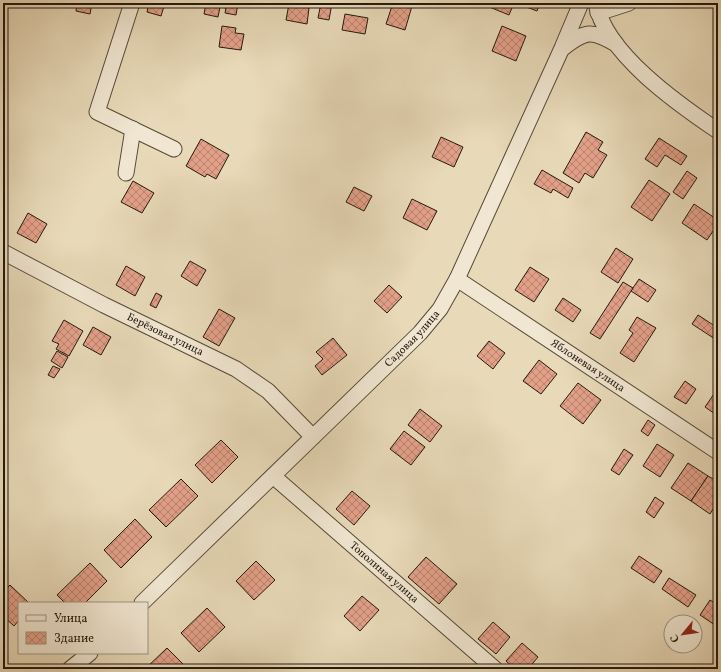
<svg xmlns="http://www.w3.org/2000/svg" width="721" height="672" font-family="Vollkorn,serif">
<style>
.building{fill:url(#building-cross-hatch);stroke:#24190e}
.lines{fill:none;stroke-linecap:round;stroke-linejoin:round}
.minor-casing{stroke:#554938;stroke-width:17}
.minor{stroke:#f0e6d1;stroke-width:15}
.labels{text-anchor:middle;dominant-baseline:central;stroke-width:3;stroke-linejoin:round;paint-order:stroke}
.street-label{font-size:11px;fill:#24190e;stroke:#f0e6d1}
</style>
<defs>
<pattern id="building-cross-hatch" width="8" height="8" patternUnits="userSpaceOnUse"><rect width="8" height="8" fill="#e3a089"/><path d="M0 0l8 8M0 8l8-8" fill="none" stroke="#b8826e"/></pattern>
</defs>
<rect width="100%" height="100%" fill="#e8d9b8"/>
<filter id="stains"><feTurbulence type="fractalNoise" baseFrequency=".005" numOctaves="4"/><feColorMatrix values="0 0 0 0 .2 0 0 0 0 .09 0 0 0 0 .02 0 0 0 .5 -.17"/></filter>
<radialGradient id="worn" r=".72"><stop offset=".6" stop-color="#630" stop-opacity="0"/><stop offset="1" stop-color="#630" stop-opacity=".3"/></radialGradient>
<g class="building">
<polygon points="77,3 92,3 90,14 76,11"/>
<polygon points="149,3 165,3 161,16 147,12"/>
<polygon points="206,3 238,3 236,15 225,13 226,8 220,7 218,17 204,14"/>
<polygon points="321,3 332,3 329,20 318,18"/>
<polygon points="393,3 402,3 412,6 405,30 386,24"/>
<polygon points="488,3 514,3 509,15 487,6"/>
<polygon points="516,3 540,3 537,11"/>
<polygon points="289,4 309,8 307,24 286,20"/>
<polygon points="345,14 368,18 365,34 342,30"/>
<polygon points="222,26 236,28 235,33 244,34 241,50 219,47"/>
<polygon points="502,26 526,36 516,61 492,51"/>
<polygon points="586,132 603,142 598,150 607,155 593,178 585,173 579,183 563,173"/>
<polygon points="441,137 463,147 454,167 432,157"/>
<polygon points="659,138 687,156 681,165 665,155 657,167 645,159"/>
<polygon points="201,139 229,155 216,179 207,174 205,177 186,166"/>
<polygon points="542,170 573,188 568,198 553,189 551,193 534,184"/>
<polygon points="687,171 697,178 683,199 673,192"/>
<polygon points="649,180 670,194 652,221 631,207"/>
<polygon points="133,181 154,193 142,213 121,202"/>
<polygon points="354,187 372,196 364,211 346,202"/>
<polygon points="412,199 437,211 427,230 403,218"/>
<polygon points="694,204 718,220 718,224 707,240 682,223"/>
<polygon points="28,213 47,224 36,243 17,233"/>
<polygon points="616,248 633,259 618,283 601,272"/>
<polygon points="190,261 206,270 197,286 181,276"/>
<polygon points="126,266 145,277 135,296 116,285"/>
<polygon points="530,267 549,279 534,302 515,290"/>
<polygon points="639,279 656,290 648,302 631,291"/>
<polygon points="623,282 633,288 600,339 590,333"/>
<polygon points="389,285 402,297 387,313 374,301"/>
<polygon points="156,293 162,296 156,308 150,305"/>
<polygon points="563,298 581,310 573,322 555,310"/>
<polygon points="219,309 235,318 219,346 203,337"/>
<polygon points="698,315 718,328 718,341 692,324"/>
<polygon points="637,317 656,328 634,362 620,353 633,333 629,330"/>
<polygon points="64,320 83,331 69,356 56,349 59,344 52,341"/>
<polygon points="93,327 111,337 101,355 83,345"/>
<polygon points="333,338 347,355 322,375 315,366 323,359 316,352"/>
<polygon points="489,341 505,353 493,369 477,356"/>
<polygon points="57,351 68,357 62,368 51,361"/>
<polygon points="539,360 557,374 541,394 523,381"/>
<polygon points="53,366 60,369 54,378 48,375"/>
<polygon points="685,381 696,389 686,404 674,397"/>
<polygon points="578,383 601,400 583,424 560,406"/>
<polygon points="718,388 718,416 705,407"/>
<polygon points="420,409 442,426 430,442 408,425"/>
<polygon points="648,420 655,425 648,436 641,431"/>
<polygon points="404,431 425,447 411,465 390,449"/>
<polygon points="221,440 238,457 212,483 195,465"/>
<polygon points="657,444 674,455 660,477 643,466"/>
<polygon points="624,449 633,455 619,475 611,470"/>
<polygon points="688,463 708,476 691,501 671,488"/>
<polygon points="708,476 715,480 718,476 718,501 710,514 691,501"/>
<polygon points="181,479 198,496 166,527 149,510"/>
<polygon points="352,491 370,506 354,525 336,509"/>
<polygon points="655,497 664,503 654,518 646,512"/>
<polygon points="135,519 152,537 121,568 104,550"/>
<polygon points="639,556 662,571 654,583 631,568"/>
<polygon points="426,557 457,584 439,604 408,577"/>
<polygon points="256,561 275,580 254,600 236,581"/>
<polygon points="90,563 107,581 85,603 65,603 57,595"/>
<polygon points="669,578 696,595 688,607 662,589"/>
<polygon points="10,585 29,603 19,603 19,620 14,626 3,616 3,593"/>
<polygon points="362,596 379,610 360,631 344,616"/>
<polygon points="710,600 718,605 718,621 715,625 700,615"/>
<polygon points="207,608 225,627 199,652 181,633"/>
<polygon points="493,622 510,637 496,654 478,639"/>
<polygon points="522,643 538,657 528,669 515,669 506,661"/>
<polygon points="167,648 184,665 180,669 145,669"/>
</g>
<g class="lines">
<defs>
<g id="minor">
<polyline points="132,3 97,112 174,149"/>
<path d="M596,3C605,53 678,104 718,131"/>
<polyline points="598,13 629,3"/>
<path d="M563,48C586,30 592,30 616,44"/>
<polyline points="126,173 133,129"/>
<path id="s1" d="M3,252L104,305L236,369L268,391L313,437"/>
<path id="s2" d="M457,279L718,452"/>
<path id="s3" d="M273,476L495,669"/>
<path id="s4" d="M142,603L420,333L440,309L457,279L562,48L581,3"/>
<polyline points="70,669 90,653"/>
</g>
</defs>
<use href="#minor" class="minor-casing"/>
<use href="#minor" class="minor"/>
</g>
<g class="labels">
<g class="street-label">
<text stroke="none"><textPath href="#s1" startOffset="182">Берёзовая улица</textPath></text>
<text stroke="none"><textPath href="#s4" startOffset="378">Садовая улица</textPath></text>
<text stroke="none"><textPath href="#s2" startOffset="157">Яблоневая улица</textPath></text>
<text stroke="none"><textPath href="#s3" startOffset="147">Тополиная улица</textPath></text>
</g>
</g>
<rect width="721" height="672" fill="none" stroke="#e8d9b8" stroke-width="16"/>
<rect x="4" y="4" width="713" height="664" fill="none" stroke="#24190e" stroke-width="2"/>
<rect x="8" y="8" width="705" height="656" fill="none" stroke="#24190e"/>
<rect x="18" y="602" width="130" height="52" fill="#f0e6d1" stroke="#9e9483"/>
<rect x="26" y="615" width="20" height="6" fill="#f0e6d1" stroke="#9e9483"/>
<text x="54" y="622" font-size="12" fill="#24190e">Улица</text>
<rect x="26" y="632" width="20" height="12" fill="url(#building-cross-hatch)" stroke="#9e9483"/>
<text x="54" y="642" font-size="12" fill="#24190e">Здание</text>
<g transform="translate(683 634) rotate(241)"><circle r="19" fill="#f0e6d1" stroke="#9e9483"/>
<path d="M0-3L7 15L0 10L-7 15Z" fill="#8f2418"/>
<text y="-6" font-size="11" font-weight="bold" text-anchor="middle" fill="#24190e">С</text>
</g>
<rect width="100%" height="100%" filter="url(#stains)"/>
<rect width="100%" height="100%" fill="url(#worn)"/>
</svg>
